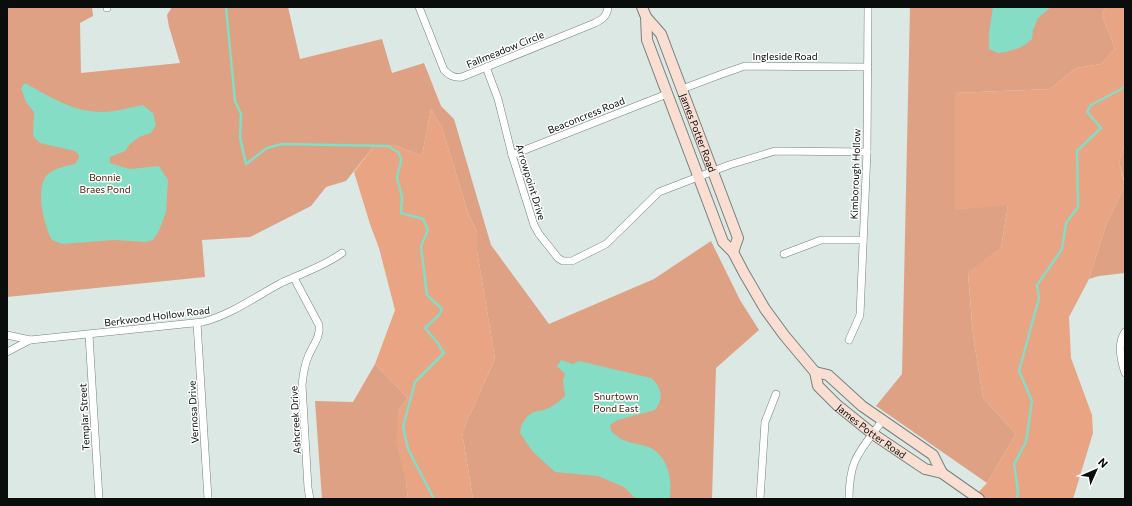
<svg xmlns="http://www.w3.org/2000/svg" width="1132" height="506" font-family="Commissioner,sans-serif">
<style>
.green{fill:#dea184}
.forest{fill:#e9a483}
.water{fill:#84ddc4}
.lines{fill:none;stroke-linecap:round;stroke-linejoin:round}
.stream{stroke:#84ddc4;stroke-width:2.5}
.street-casing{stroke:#76827e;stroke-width:8}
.secondary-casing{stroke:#76827e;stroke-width:12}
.street{stroke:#fff;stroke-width:7}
.secondary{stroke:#f9ded1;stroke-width:10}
.labels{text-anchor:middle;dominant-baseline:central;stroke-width:3;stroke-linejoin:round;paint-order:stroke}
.street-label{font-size:10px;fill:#090d0c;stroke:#fff}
.park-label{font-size:10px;fill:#4b2007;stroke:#fff}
</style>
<rect width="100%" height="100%" fill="#dbe8e3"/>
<g class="green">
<path d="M7,7H62C68,9 84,7 92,7L93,16L80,23L81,73L180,63L169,27L167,15L172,7H288L300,59L382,39L392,73L424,63L441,106L454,119L491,245L549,324L654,279L711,241L740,300L759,330L716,368L712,499H473L462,432L495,359L477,251V232L468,213L442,128L431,109L422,156L394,145L374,146L346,181L326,187L311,206L250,237L202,240L205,277L7,297Z"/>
<polygon points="910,7 1105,7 1102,15 1115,49 1101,64 1076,68 1050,89 955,93 1008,205 1001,248 968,273 973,335 983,398 1016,434 987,483 876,406 902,374"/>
<polygon points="1125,143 1125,183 1119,162"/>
<polygon points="1125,185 1125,273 1099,276 1089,279 1106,225"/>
<polygon points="375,364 408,398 398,410 408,499 322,499 315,401 353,402"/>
</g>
<g class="forest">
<polygon points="1105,7 1125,7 1125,143 1119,162 1125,185 1106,225 1089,279 1069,317 1071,358 1092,415 1093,433 1073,499 972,499 987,483 1016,434 983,398 973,335 968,272 1001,248 1008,205 955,210 955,93 1050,89 1076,68 1101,64 1115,49 1102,15"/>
<polygon points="431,109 442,128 468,213 477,232 477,251 495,359 462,432 473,499 408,499 406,482 396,441 398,410 408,398 375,364 395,310 379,248 370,224 354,172 374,146 394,145 422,156"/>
</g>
<g class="water">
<polygon points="993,7 1051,7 1038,18 1033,30 1032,39 1026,44 1019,48 1006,52 998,53 989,49 989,32"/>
<path d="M25,83C51,97 72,112 103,112C116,112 131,107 143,105L153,113L156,125L151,133L139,137L130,144L125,151L110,157V163L130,169L159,166L168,180L166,212L159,231L153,240L145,242L114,240L62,244L52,240C44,225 34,187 48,174C55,168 66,166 75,164L79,158V155L75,151L40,143L33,136L34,112L26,102L21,88Z"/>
<path d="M561,360L573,364L579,361L651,378C662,387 664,399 655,410L618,420L610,425L611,431C615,434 618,437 621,439C629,443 640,444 649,447C669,457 672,479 670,499H636L624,487L598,476L555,472L533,452L520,433C521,424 525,416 534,412C537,411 540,411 544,410C552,407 559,402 565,396L563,381L565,374L557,366Z"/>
</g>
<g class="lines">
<g class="stream">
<polyline points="226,7 235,101 241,114 240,138 246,164 267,148 282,144 388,146 399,153 401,160 397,177 402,198 401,213 423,219 428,230 421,246 427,295 442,309 439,315 425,328 437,342 444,353 415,382 403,427 408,449 434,499"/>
<polyline points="1017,499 1018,491 1014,464 1026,442 1032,401 1019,371 1039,298 1037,285 1062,249 1066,223 1078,207 1077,151 1101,128 1087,112 1091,105 1125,87"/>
</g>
<defs>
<g id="street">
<polyline points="107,7 107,8"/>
<path d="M419,7L444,70C450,76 454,78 462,77L595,23C603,19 607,16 608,7"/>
<polyline points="486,67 498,99 512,155 534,225 539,234 558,258 563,261 572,261 606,244 659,192 729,165 775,151 867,152"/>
<polyline points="682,89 722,74 745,66 868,67"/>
<polyline points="512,155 667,94"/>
<polyline points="784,254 821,240 863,240"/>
<path d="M294,278L319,325C321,337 312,346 308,357C304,366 303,376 302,385L308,488L310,499"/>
<polyline points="197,323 208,499"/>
<path d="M1125,332C1117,343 1121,361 1125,373"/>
<path d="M7,335L30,340L203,322C232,314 255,297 281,283C302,273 323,267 342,253"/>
<polyline points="89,335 99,499"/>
<polyline points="849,340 860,315 867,152 868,7"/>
<polyline points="7,352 30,340"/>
<polyline points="760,499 765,422 776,394"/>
<path d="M849,499C849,487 850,473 855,461C861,447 873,434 882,421"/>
</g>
<g id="secondary">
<path id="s1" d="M642,7L646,17L647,40L723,242L733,252L744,273L765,309L784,335L815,372L818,386L837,405L873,434L925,469L942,473L979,499"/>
<path id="s2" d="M646,17L661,34L738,238L733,252"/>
<polyline points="815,372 828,375 862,406 933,455 942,473"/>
</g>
</defs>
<use href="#street" class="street-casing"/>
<use href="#secondary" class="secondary-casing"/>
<use href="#street" class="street"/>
<use href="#secondary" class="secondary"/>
</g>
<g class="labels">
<g class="street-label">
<text transform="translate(505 49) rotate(-22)">Fallmeadow Circle</text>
<text x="785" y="56">Ingleside Road</text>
<text transform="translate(586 115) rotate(-22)">Beaconcress Road</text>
<text stroke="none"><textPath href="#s2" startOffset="128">James Potter Road</textPath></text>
<text transform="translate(855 174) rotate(-88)">Kimborough Hollow</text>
<text transform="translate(531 182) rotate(73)">Arrowpoint Drive</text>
<text transform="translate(157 316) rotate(-7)">Berkwood Hollow Road</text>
<text transform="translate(193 412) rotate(-93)">Vernosa Drive</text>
<text transform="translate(84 417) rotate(-93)">Templar Street</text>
<text transform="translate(295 420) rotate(-93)">Ashcreek Drive</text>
<text stroke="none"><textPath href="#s1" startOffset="494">James Potter Road</textPath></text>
</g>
<g class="park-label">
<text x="105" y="177">Bonnie<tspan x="105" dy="12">Braes Pond</tspan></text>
<text x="616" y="396">Snurtown<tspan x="616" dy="12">Pond East</tspan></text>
</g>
</g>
<rect width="1132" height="506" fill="none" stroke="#090d0c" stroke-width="16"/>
<g transform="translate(1096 470) rotate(45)" stroke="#ffffff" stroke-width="3" paint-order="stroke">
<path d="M0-3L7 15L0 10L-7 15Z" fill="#090d0c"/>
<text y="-6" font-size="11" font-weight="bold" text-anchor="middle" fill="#090d0c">N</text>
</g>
</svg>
